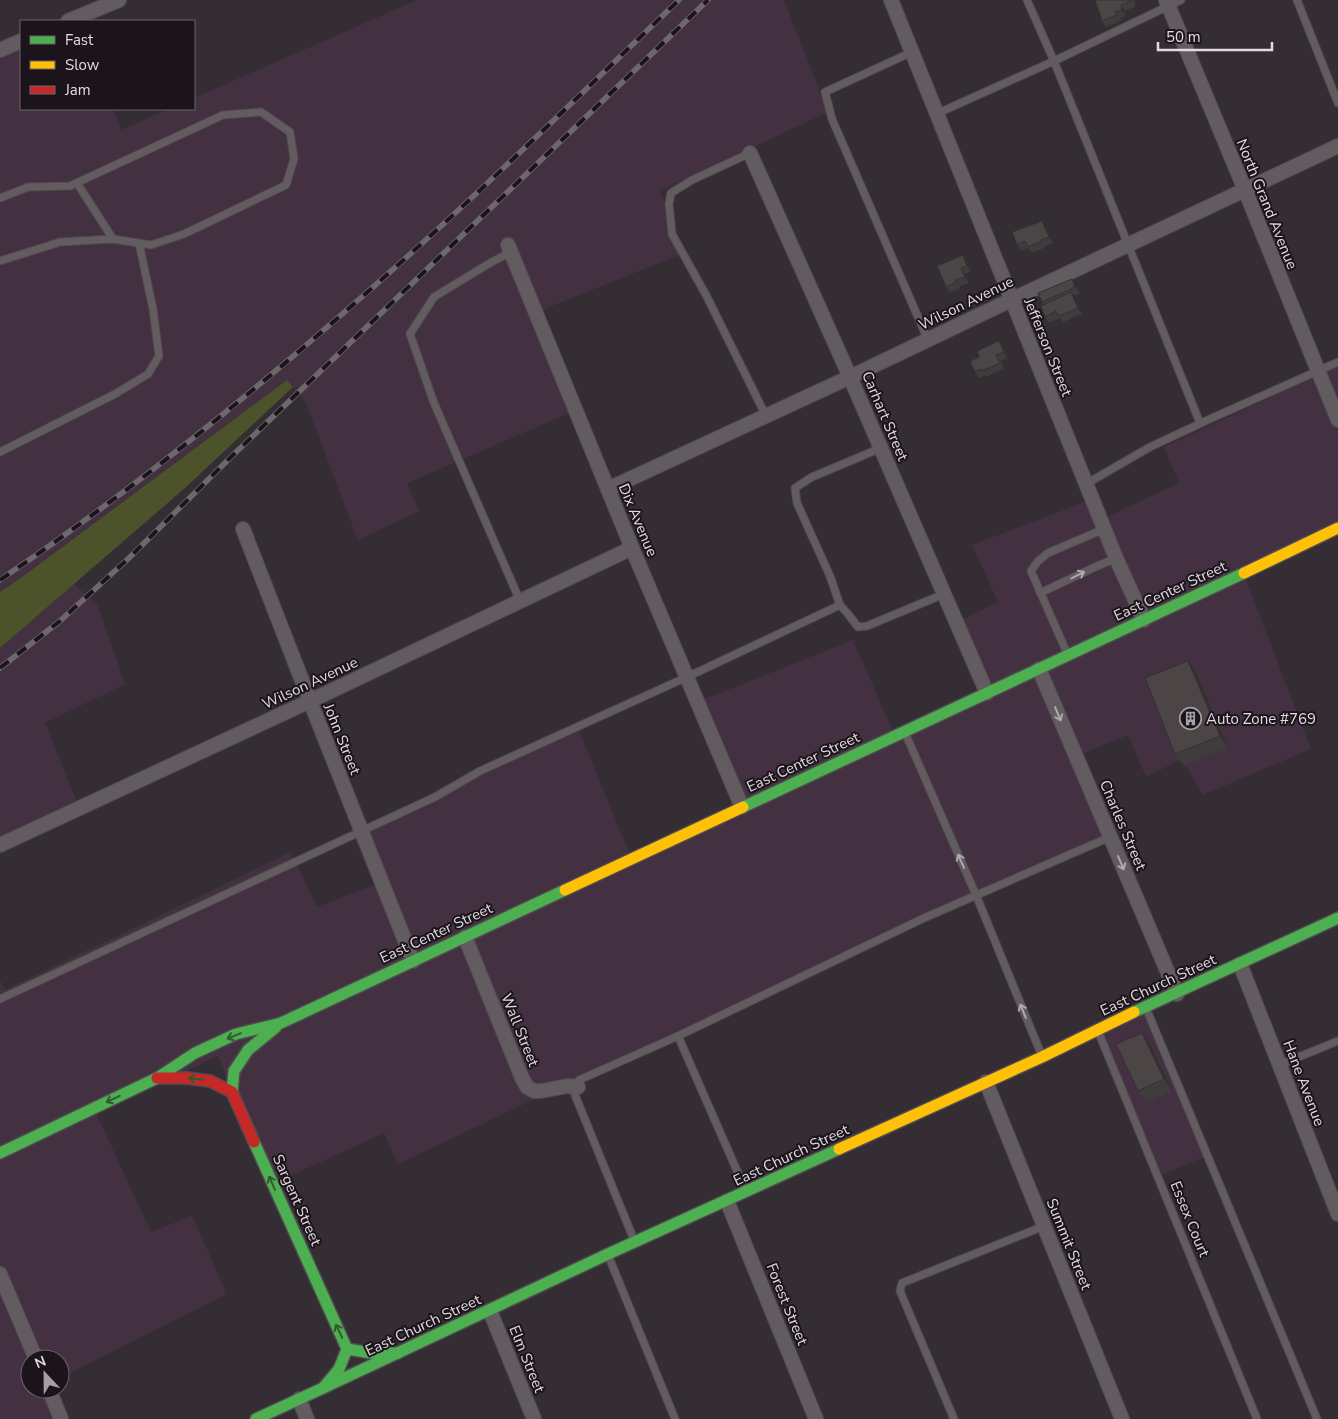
<svg xmlns="http://www.w3.org/2000/svg" width="1338" height="1419" font-family="'Nunito Sans',sans-serif">
<style>
.built{fill:#433142}
.green{fill:#4c522a}
.lines{fill:none;stroke-linecap:round;stroke-linejoin:round}
.lane-casing{stroke:#504a4f;stroke-width:9}
.street-casing{stroke:#504a4f;stroke-width:16}
.fast-casing{stroke:#504a4f;stroke-width:14}
.slow-casing{stroke:#504a4f;stroke-width:14}
.jam-casing{stroke:#504a4f;stroke-width:14}
.lane{stroke:#625c61;stroke-width:7}
.street{stroke:#625c61;stroke-width:14}
.fast{stroke:#4caf50;stroke-width:11}
.slow{stroke:#ffc107;stroke-width:11}
.jam{stroke:#c62828;stroke-width:11}
.rail-casing{stroke:#6c686c;stroke-width:5.5}
.rail{stroke:#1b151b;stroke-width:4;stroke-dasharray:11;stroke-linecap:butt}
.wall{fill:#403b3c}
.shaded-wall{fill:#343031}
.building{fill:#4b4546;stroke:#343031}
.oneway{stroke:#afa8ae}
.oneway2{stroke:#315a33}
.labels{text-anchor:middle;dominant-baseline:central;stroke-width:4;stroke-linejoin:round;paint-order:stroke}
.street-label{font-size:15px;fill:#e3dae2;stroke:#1b151b}
.poi-label{font-size:15px;fill:#e3dae2;stroke:#1b151b;text-anchor:start}
</style>
<rect width="100%" height="100%" fill="#342e34"/>
<g class="built">
<polygon points="417,0 784,0 828,112 660,191 684,253 534,313 572,412 407,483 419,511 358,540 306,403 287,380 22,577 0,592 0,47 21,39 21,109 113,109 121,130 169,109 194,109 194,98"/>
<polygon points="1338,366 1338,530 1246,580 1311,749 1203,795 1182,759 1146,777 1128,735 1072,758 1107,839 577,1079 398,1164 384,1133 270,1185 218,1056 96,1113 151,1232 192,1216 227,1294 60,1378 60,1359 30,1359 30,1389 49,1389 61,1419 0,1419 0,980 5,990 291,852 317,907 374,885 351,830 579,731 631,857 739,805 695,703 853,640 894,734 985,694 951,625 998,602 972,545 1090,500 1100,520 1179,483 1164,447"/>
<polygon points="74,584 97,604 125,684 45,723 78,805 0,839 0,648"/>
<polygon points="1146,1005 1209,1155 1158,1177 1095,1027"/>
</g>
<polygon class="green" points="287,380 293,387 185,488 0,648 0,592 22,577"/>
<g class="lines">
<defs>
<g id="lane">
<polyline points="1027,0 1054,61 1200,423"/>
<polyline points="1297,0 1338,103"/>
<polyline points="912,52 825,92 832,119 928,340"/>
<polyline points="936,114 1054,61 1181,0"/>
<polyline points="750,153 692,180 671,193 669,204 672,234 706,295 766,416"/>
<polyline points="77,183 113,239"/>
<polyline points="0,198 28,187 70,186 223,115 261,112 290,132 294,159 286,185 184,234 151,245 113,239 60,242 0,261"/>
<polyline points="511,252 490,263 434,297 410,334 434,403 520,601"/>
<polyline points="0,452 115,394 148,374 159,356 153,309 139,243"/>
<polyline points="1086,484 1150,447 1212,418 1338,362"/>
<polyline points="1040,593 1093,568 1116,558"/>
<polyline points="840,605 830,576 797,503 795,488 812,477 881,448"/>
<polyline points="1067,653 1031,571 1038,561 1048,553 1104,529"/>
<polyline points="906,735 976,895 1042,1056"/>
<polyline points="0,999 435,797 480,771 687,677 840,605 848,614 858,627 867,626 944,594"/>
<polyline points="1146,1008 1317,1419"/>
<polyline points="1098,1031 1257,1419"/>
<polyline points="678,1036 745,1189"/>
<polyline points="1279,1065 1338,1041"/>
<polyline points="634,1240 575,1095 579,1080 678,1036 924,918 1110,837"/>
<polyline points="608,1255 675,1419"/>
<polyline points="954,1419 900,1291 902,1283 1044,1226"/>
</g>
<g id="street">
<polyline points="891,0 1116,558 1144,620"/>
<polyline points="1166,0 1245,190 1338,420"/>
<polyline points="68,21 119,0"/>
<polyline points="0,50 21,41"/>
<polyline points="750,153 850,377 987,693"/>
<polyline points="508,245 632,548 742,807"/>
<polyline points="608,489 850,377 1011,300 1338,146"/>
<polyline points="243,529 310,701 413,961"/>
<polyline points="1039,669 1177,994"/>
<polyline points="0,845 310,701 632,548"/>
<polyline points="465,937 522,1078 527,1087 534,1091 541,1091 567,1086 578,1087"/>
<polyline points="1240,964 1338,1214"/>
<polyline points="986,1082 1122,1419"/>
<polyline points="727,1201 816,1419"/>
<polyline points="0,1274 36,1359"/>
<polyline points="490,1311 534,1419"/>
<polyline points="49,1389 61,1419"/>
<polyline points="299,1399 307,1419"/>
</g>
<g id="fast">
<polyline points="743,807 1244,573"/>
<polyline points="1134,1012 1338,918"/>
<polyline points="232,1092 234,1071 248,1050 276,1027"/>
<polyline points="254,1142 347,1349 339,1369 323,1388 256,1419"/>
<polyline points="0,1153 157,1078 195,1053 236,1034 281,1023 565,890"/>
<polyline points="347,1349 371,1353 398,1353"/>
<polyline points="323,1388 608,1254 839,1149"/>
</g>
<g id="slow">
<polyline points="1244,573 1338,528"/>
<polyline points="565,890 743,807"/>
<polyline points="839,1149 1042,1057 1134,1012"/>
</g>
<polyline id="jam" points="157,1078 186,1078 210,1081 232,1092 254,1142"/>
</defs>
<use href="#lane" class="lane-casing"/>
<use href="#street" class="street-casing"/>
<use href="#fast" class="fast-casing"/>
<use href="#slow" class="slow-casing"/>
<use href="#jam" class="jam-casing"/>
<use href="#lane" class="lane"/>
<use href="#street" class="street"/>
<use href="#fast" class="fast"/>
<use href="#slow" class="slow"/>
<use href="#jam" class="jam"/>
<defs>
<g id="rail">
<path d="M0,580C23,564 47,548 70,531C192,444 307,347 418,247C507,167 592,83 679,0"/>
<polyline points="0,668 60,621 129,558 233,455 708,0"/>
</g>
</defs>
<use href="#rail" class="rail-casing"/>
<use href="#rail" class="rail"/>
</g>
<g class="wall">
<polygon points="1095,0 1134,0 1136,6 1125,11 1126,16 1120,18 1121,21 1106,27 1102,21"/>
<polygon points="1042,221 1046,227 1053,243 1046,246 1046,247 1032,253 1028,248 1022,251 1017,245"/>
<polygon points="963,255 967,261 971,272 965,274 969,283 960,286 960,288 950,293 946,287"/>
<polygon points="1076,285 1080,293 1073,296 1082,314 1063,322 1060,318 1049,323 1045,317 1044,305 1042,302"/>
<polygon points="999,341 1003,347 1008,358 1000,361 1004,369 986,377 985,375 979,378 975,372 979,357"/>
<polygon points="1188,661 1196,672 1228,748 1184,766 1175,754"/>
<polygon points="1142,1033 1150,1044 1172,1091 1146,1103 1138,1091"/>
</g>
<g class="shaded-wall">
<polygon points="1121,5 1125,11 1126,16 1122,10"/>
<polygon points="1042,221 1046,227 1053,243 1049,237"/>
<polygon points="963,255 967,261 971,272 967,266"/>
<polygon points="961,268 965,274 969,283 965,277"/>
<polygon points="1072,279 1076,285 1080,293 1075,287"/>
<polygon points="1071,292 1075,298 1082,314 1078,308"/>
<polygon points="999,341 1003,347 1008,358 1004,352"/>
<polygon points="1188,661 1196,672 1228,748 1220,736"/>
<polygon points="1142,1033 1150,1044 1172,1091 1164,1079"/>
</g>
<g class="building">
<polygon points="1095,0 1132,0 1121,5 1122,10 1115,12 1117,15 1102,21"/>
<polygon points="1042,221 1049,237 1041,240 1042,241 1028,247 1025,241 1017,245 1012,232"/>
<polygon points="963,255 967,266 961,268 965,277 955,280 956,282 946,287 937,266"/>
<polygon points="1072,279 1075,287 1042,302 1038,293"/>
<polygon points="1071,292 1078,308 1059,316 1056,311 1045,317 1041,306"/>
<polygon points="999,341 1004,352 996,355 1000,363 982,371 981,369 975,372 970,361 979,357 977,351"/>
<polygon points="1188,661 1220,736 1175,754 1145,678"/>
<polygon points="1142,1033 1164,1079 1138,1091 1116,1044"/>
</g>
<defs><path id="oneway-shaft" d="M-6 0H5M1.5-3L5.5 0L1.5 3" fill="none" stroke-width="1.6" stroke-linecap="round" stroke-linejoin="round" transform="scale(1.25)"/></defs>
<g class="oneway">
<use href="#oneway-shaft" transform="translate(1078 575) rotate(-27)"/>
<use href="#oneway-shaft" transform="translate(1058 714) rotate(67)"/>
<use href="#oneway-shaft" transform="translate(961 861) rotate(-114)"/>
<use href="#oneway-shaft" transform="translate(1121 863) rotate(67)"/>
<use href="#oneway-shaft" transform="translate(1023 1011) rotate(-112)"/>
</g>
<g class="oneway2">
<use href="#oneway-shaft" transform="translate(234 1036) rotate(158)"/>
<use href="#oneway-shaft" transform="translate(196 1079) rotate(-174)"/>
<use href="#oneway-shaft" transform="translate(113 1099) rotate(155)"/>
<use href="#oneway-shaft" transform="translate(272 1183) rotate(-114)"/>
<use href="#oneway-shaft" transform="translate(339 1331) rotate(-115)"/>
</g>
<defs>
<symbol id="building-ring" viewBox="-11 -11 22 22"><circle r="9.5" fill="#1b151b" stroke="#a69ea5" stroke-width="1.5"/><path d="M-4-6H4V6H1V3H-1V6H-4ZM-2.5-4.3h1.7v1.8h-1.7ZM.8-4.3h1.7v1.8H.8ZM-2.5-1h1.7V.8h-1.7ZM.8-1h1.7V.8H.8Z" fill="#a69ea5"/></symbol>
</defs>
<g fill-rule="evenodd">
<use href="#building-ring" x="1178" y="706" width="25" height="25"/>
</g>
<g class="labels">
<g class="street-label">
<text transform="translate(1267 204) rotate(68)">North Grand Avenue</text>
<text transform="translate(966 303) rotate(-26)">Wilson Avenue</text>
<text transform="translate(1048 347) rotate(68)">Jefferson Street</text>
<text transform="translate(885 416) rotate(67)">Carhart Street</text>
<text transform="translate(638 520) rotate(67)">Dix Avenue</text>
<text transform="translate(1170 591) rotate(-25)">East Center Street</text>
<text transform="translate(310 683) rotate(-25)">Wilson Avenue</text>
<text transform="translate(342 739) rotate(68)">John Street</text>
<text transform="translate(803 762) rotate(-25)">East Center Street</text>
<text transform="translate(1123 825) rotate(67)">Charles Street</text>
<text transform="translate(436 933) rotate(-25)">East Center Street</text>
<text transform="translate(1158 985) rotate(-25)">East Church Street</text>
<text transform="translate(520 1030) rotate(68)">Wall Street</text>
<text transform="translate(1304 1083) rotate(69)">Hane Avenue</text>
<text transform="translate(791 1155) rotate(-25)">East Church Street</text>
<text transform="translate(297 1200) rotate(66)">Sargent Street</text>
<text transform="translate(1190 1219) rotate(68)">Essex Court</text>
<text transform="translate(1069 1244) rotate(68)">Summit Street</text>
<text transform="translate(787 1304) rotate(68)">Forest Street</text>
<text transform="translate(423 1325) rotate(-25)">East Church Street</text>
<text transform="translate(527 1359) rotate(68)">Elm Street</text>
</g>
<g class="poi-label">
<text x="1206" y="719">Auto Zone #769</text>
</g>
</g>
<rect x="20" y="20" width="175" height="90" fill="#1b151b" stroke="#6b646b"/>
<rect x="30" y="36" width="25" height="8" fill="#4caf50" stroke="#6b646b"/>
<text x="65" y="45" font-size="15" fill="#e3dae2">Fast</text>
<rect x="30" y="61" width="25" height="8" fill="#ffc107" stroke="#6b646b"/>
<text x="65" y="70" font-size="15" fill="#e3dae2">Slow</text>
<rect x="30" y="86" width="25" height="8" fill="#c62828" stroke="#6b646b"/>
<text x="65" y="95" font-size="15" fill="#e3dae2">Jam</text>
<g transform="translate(45 1374) rotate(338)"><circle r="24" fill="#1b151b" stroke="#6b646b"/>
<path d="M0-4L9 19L0 12L-9 19Z" fill="#a69ea5"/>
<text y="-8" font-size="14" font-weight="bold" text-anchor="middle" fill="#e3dae2">N</text>
</g>
<path d="M1158 42v8h114v-8" fill="none" stroke="#e3dae2" stroke-width="2.5"/>
<text x="1166" y="42" font-size="15" fill="#e3dae2" stroke="#1b151b" stroke-width="4" paint-order="stroke">50 m</text>
</svg>
